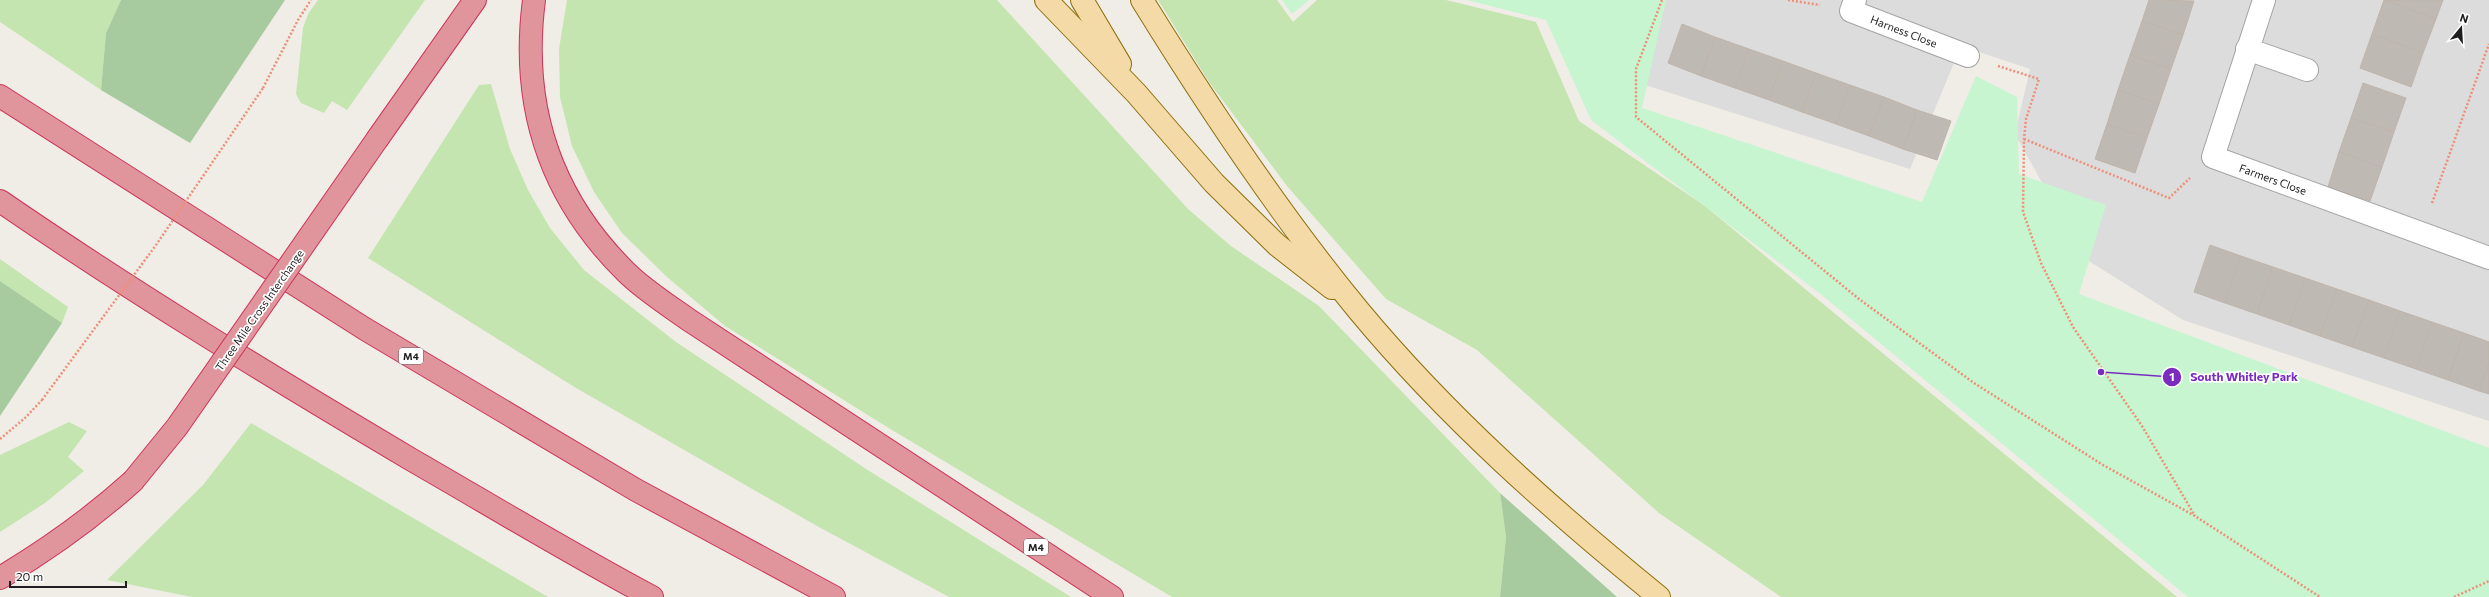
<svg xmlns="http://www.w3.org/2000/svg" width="2489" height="597" font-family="Commissioner,sans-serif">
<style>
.residential{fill:#dddcdc}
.grass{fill:#c5e5b0}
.forest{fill:#a7cb9e}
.park{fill:#c7f5cf}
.building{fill:#bfb9b3;stroke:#bfb5aa}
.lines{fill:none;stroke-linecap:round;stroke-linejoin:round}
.minor-casing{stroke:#a3a3a3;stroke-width:24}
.major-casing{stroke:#8e6f0d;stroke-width:24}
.highway-casing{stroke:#cc345a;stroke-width:24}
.path{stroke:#ee8f78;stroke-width:2.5;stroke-dasharray:2 2;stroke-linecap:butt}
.minor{stroke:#fff;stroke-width:22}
.major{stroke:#f4daa6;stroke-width:22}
.highway{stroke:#e0949b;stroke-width:22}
.highway-bridge-casing{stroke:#cc345a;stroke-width:24;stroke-linecap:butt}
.path-bridge{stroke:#ee8f78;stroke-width:2.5;stroke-dasharray:2 2;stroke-linecap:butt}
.highway-bridge{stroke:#e0949b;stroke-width:22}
.labels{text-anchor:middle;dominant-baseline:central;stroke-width:3.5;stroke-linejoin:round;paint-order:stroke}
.shield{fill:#fff;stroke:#626262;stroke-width:1}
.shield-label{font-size:10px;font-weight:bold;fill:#1f1f1f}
.street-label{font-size:11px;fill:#1f1f1f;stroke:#fff}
.leader{fill:none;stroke:#7b2cbf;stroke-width:1.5}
.callout-dot{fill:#7b2cbf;stroke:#fff;stroke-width:1.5}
.mark-label{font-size:12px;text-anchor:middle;font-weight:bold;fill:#fff}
.callout-label{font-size:12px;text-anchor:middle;font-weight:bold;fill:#7b2cbf;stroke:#fff;stroke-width:3.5;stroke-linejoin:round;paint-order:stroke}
</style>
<rect width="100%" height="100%" fill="#efede6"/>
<polygon class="residential" points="1666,0 2489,0 2489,421 2183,320 2084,258 2015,134 2030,69 1961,46 1910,169 1645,85"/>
<g class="grass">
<polygon points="0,0 121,0 106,33 101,90 0,22"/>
<polygon points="318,0 425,0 347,110 332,101 324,113 301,103 296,94 303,28 308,14"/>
<polygon points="567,0 997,0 1188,209 1231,246 1319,306 1500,493 1506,537 1500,597 1172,597 887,427 725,326 667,277 622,233 594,192 572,146 560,97 559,49"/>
<polygon points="1158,0 1277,0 1293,22 1317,0 1446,0 1536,22 1579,121 1705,206 2177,597 1781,597 1659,513 1477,350 1386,299 1287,186 1209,82"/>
<polygon points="491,84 510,149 528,190 550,228 584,270 676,342 866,469 1071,597 949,597 817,526 576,388 368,258 479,85"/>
<polygon points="0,259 68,307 62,323 0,281"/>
<polygon points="69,422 87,431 68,457 84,471 45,503 0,532 0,455"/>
<polygon points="251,423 548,597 192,597 107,580 203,485"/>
</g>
<g class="forest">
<polygon points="121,0 285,0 190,143 101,90 106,33"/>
<polygon points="0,281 62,323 0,416"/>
<polygon points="1500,493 1617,597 1500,597 1506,537"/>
</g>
<g class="park">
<polygon points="1282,0 1309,0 1292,14"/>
<polygon points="1467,0 1666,0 1642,108 1922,202 1976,76 2017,97 2019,174 2106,205 2079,294 2489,448 2489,597 2188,597 1823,296 1591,120 1546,20"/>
</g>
<g class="building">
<polygon points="2149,0 2194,1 2183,35 2142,21"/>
<polygon points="2384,0 2436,19 2423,53 2372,34"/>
<polygon points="2385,0 2443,0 2436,19"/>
<polygon points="2142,21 2183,35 2171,69 2130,55"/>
<polygon points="1682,24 1715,37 1701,76 1668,63"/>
<polygon points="2372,34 2423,53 2411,87 2360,68"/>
<polygon points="1715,37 1749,49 1735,88 1701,76"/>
<polygon points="1749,49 1783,61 1769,100 1735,88"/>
<polygon points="2130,55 2171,69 2159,104 2118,90"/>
<polygon points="1783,61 1816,73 1802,112 1769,100"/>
<polygon points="1816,73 1850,85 1836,124 1802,112"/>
<polygon points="2363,83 2406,98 2394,132 2351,118"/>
<polygon points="1850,85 1884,97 1869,136 1836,124"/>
<polygon points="2118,90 2159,104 2147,138 2107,124"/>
<polygon points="1884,97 1917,110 1903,149 1869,136"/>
<polygon points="1917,110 1951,121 1937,160 1903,149"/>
<polygon points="2351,118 2394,132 2382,167 2339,152"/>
<polygon points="2107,124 2147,138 2135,173 2095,159"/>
<polygon points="2339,152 2382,167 2370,201 2328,187"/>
<polygon points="2210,245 2241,256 2225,303 2194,292"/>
<polygon points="2241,256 2273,267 2257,314 2225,303"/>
<polygon points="2273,267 2305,278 2289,325 2257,314"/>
<polygon points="2305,278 2337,289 2320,336 2289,325"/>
<polygon points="2337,289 2369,300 2352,347 2320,336"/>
<polygon points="2369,300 2400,311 2384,358 2352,347"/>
<polygon points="2400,311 2432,322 2416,369 2384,358"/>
<polygon points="2432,322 2464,333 2448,380 2416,369"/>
<polygon points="2464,333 2489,342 2489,363 2479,391 2448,380"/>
<polygon points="2489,363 2489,394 2479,391"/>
</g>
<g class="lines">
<defs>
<g id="minor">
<polyline points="1855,0 1851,11 1968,56"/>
<polyline points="2264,0 2213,157 2489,258"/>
<polyline points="2247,49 2307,70"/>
</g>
<g id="major">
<polyline points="1046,0 1136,93 1214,183 1277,245 1332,288"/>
<polyline points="1082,0 1120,64"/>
<path d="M1142,0C1208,107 1279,214 1359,311C1447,417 1552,510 1659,597"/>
</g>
<g id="highway">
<path d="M534,0C520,107 550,197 626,272C644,290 668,305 689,320L1112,597"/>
<polyline points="0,96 365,329 636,490 834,597"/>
<polyline points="378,138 475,0"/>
<path d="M0,201C134,293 272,377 412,460C492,506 571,554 652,597"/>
<path d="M0,578C47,550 92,518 133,481"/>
</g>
</defs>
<use href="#minor" class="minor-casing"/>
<use href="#major" class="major-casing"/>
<use href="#highway" class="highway-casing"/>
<g class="path">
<polyline points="1662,0 1636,69 1636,117 1859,299 1974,383 2103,465 2195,516 2320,597"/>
<polyline points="1788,0 1820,5"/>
<polyline points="1998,66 2039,79 2026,119 2024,139 2023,212 2041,263 2073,327 2142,426 2195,516"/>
<polyline points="263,88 298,20 311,0"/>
<polyline points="2024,139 2169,198 2190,178"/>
<polyline points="2432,203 2489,44"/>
<polyline points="0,439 25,418 42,400"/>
<polyline points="2454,597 2489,581"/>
</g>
<use href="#minor" class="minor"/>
<use href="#major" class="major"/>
<use href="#highway" class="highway"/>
<defs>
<polyline id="highway-bridge" points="133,481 177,427 378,138"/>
</defs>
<use href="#highway-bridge" class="highway-bridge-casing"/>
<polyline class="path-bridge" points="42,400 156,245 263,88"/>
<use href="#highway-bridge" class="highway-bridge"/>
</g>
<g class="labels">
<g class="shield">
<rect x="399" y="348" width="24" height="16" rx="3"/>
<rect x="1024" y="539" width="24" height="16" rx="3"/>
</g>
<g class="shield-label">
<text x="411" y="356">M4</text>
<text x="1036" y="547">M4</text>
</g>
<g class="street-label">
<text transform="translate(1904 31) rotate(21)">Harness Close</text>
<text transform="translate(2273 179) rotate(20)">Farmers Close</text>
<text transform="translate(259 310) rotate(-55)">Three Mile Cross Interchange</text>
</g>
</g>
<path class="leader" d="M2101 372L2172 377"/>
<g class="callout-dot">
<circle cx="2101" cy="372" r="4"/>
<circle cx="2172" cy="377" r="10"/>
</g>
<g class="mark-label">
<text x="2172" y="381">1</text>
</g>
<g class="callout-label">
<text x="2244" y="381">South Whitley Park</text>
</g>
<g transform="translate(2461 28) rotate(18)" stroke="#ffffff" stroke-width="3" paint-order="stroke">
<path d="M0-3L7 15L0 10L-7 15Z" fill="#1f1f1f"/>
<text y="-6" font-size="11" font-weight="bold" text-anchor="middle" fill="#1f1f1f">N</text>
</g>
<path d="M10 581v6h116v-6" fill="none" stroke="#1f1f1f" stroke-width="2"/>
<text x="16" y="581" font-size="12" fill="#1f1f1f" stroke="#ffffff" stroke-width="3" paint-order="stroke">20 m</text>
</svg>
